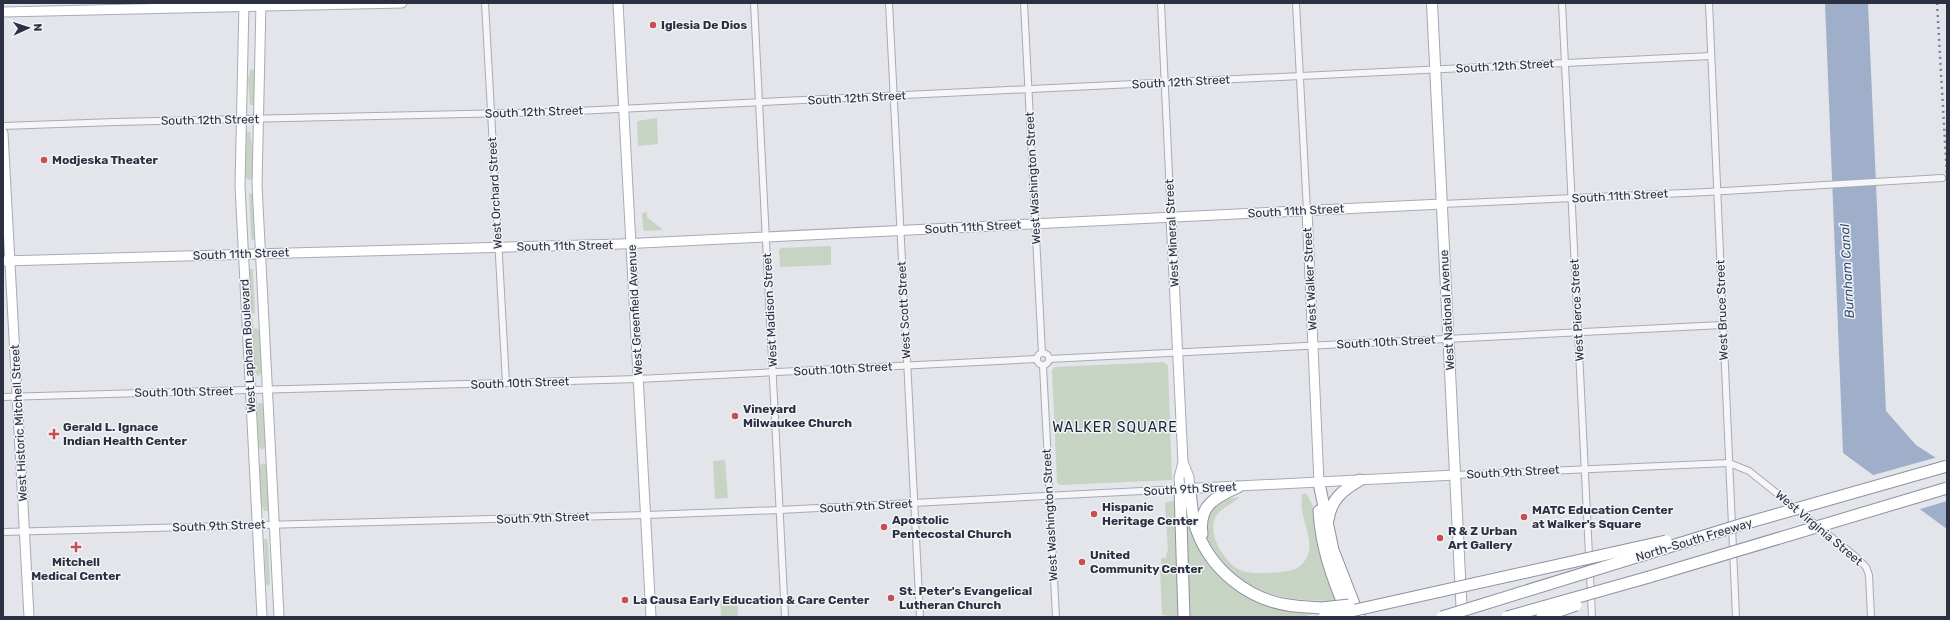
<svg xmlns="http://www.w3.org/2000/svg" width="1950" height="620" font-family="Rubik,sans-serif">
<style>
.green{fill:#c7d4c4}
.water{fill:#9fafc9}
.pier{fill:#e3e5eb}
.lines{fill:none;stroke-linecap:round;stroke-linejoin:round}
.street-casing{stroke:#a8abb5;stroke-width:8}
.secondary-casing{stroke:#a8abb5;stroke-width:11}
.primary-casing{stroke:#a2a8b6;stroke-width:12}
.highway-casing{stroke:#8b91a1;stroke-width:13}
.street{stroke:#f6f6f9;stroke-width:6}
.secondary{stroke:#fff;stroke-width:9}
.primary{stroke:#fff;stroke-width:10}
.highway{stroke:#fff;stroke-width:11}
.rail{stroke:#7d8394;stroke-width:2.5;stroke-dasharray:2 4;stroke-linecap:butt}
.highway-bridge-casing{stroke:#8b91a1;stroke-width:13;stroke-linecap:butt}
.highway-bridge{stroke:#fff;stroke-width:11}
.poi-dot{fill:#ca4d53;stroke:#f3f4f8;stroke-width:1.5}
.labels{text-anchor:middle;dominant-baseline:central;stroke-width:3;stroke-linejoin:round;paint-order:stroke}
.poi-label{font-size:12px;font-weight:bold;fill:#2b3142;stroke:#f3f4f8;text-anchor:start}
.street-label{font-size:12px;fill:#2b3142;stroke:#f3f4f8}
.water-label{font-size:13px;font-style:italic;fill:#364c75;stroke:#f3f4f8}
.quarter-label{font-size:14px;letter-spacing:1px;fill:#1d2233;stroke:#f3f4f8}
</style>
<rect width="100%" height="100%" fill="#e3e5eb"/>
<g class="green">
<polygon points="250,69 256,70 254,105 250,105 248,80"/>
<polygon points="657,118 658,144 638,146 637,121"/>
<polygon points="247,132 250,132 253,154 253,176 252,179 248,180 245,176"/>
<polygon points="249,193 253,195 254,240 252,240 251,237"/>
<polygon points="647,212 647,217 663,230 645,231 643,229 642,213"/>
<polygon points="831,246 831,265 780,267 779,250 781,248"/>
<polygon points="249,269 253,269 253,274 255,313 254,314 251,312"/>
<polygon points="256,328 260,331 262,369 260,375 257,376 254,368 252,333 253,330"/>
<polygon points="1164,362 1168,366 1172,480 1060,485 1057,482 1052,370 1055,367"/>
<polygon points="258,403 262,403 264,411 266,446 262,450 258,446 257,410"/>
<polygon points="725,460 728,498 715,499 713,461"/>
<polygon points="263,463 267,465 267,467 269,502 268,511 264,511 261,503 259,466"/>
<path d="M1306,493L1313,506L1339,601C1293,601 1248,597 1218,558C1201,537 1202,528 1214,505L1217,506L1228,499L1240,497C1233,504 1222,507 1216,516C1206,534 1225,564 1242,571C1252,575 1288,573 1297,568C1302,565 1306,560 1308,554C1313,541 1303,522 1302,509C1301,504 1302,499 1302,494Z"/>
<polygon points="1172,501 1174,502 1180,617 1162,615 1160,570 1162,569 1161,558 1166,558 1166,553 1168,552 1165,503"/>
<polygon points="1185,513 1188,513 1228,581 1319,612 1302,617 1188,617"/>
<polygon points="264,539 267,539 268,542 270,584 268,586 266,584"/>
<polygon points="737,595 738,617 721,617 720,596"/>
</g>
<polygon class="water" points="1825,3 1868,3 1886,411 1916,445 1947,465 1947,529 1843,453"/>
<polygon class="pier" points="1938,457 1947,462 1947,501 1917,510 1870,476"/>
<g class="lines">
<defs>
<g id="street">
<polyline points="485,3 506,383"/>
<polyline points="754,3 785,617"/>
<polyline points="889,3 920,617"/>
<polyline points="1024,3 1042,353"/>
<polyline points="1161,3 1171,217"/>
<polyline points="1296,3 1307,211"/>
<polyline points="1562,3 1592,617"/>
<polyline points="1709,3 1736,617"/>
<polyline points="3,126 115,122 556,112 1711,56"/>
<polyline points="1442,204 1707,192 1942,178"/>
<circle cx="1043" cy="359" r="6"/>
<polyline points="1049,359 1722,325"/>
<polyline points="1043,366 1056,617"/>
<polyline points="3,397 638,379 1036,359"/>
<polyline points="1455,475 1729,463 1749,471 1855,556 1866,567 1869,575 1871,617"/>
<polyline points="3,532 646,515 780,510 1180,489"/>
</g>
<g id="secondary">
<polyline points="244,3 240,186 262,617"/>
<polyline points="261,3 257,185 279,617"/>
<polyline points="618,3 651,617"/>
<polyline points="3,12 402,3"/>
<polyline points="3,133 29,617"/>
<polyline points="1307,211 1319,483"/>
<polyline points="1171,217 1183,462 1179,478 1180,489 1455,475"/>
<polyline points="3,261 621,244 1442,204"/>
<polyline points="1183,462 1189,477 1190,489"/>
</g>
<polyline id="primary" points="1432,3 1462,617"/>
<g id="highway">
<polyline points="1319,483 1333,550 1359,617"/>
<polyline points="1180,489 1184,617"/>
<path d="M1190,489C1191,503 1192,518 1197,531C1211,569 1247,599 1288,605C1299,607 1310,607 1322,608"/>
<path d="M1319,511C1321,548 1333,580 1347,613"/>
<path d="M1328,520C1331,499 1343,490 1360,480"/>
<path d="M1202,534C1198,505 1216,497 1238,487"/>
</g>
</defs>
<use href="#street" class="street-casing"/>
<use href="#secondary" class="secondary-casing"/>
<use href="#primary" class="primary-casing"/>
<use href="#highway" class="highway-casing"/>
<use href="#street" class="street"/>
<use href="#secondary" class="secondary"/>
<use href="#primary" class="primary"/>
<use href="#highway" class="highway"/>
<polyline class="rail" points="1937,3 1947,177"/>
<defs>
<g id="highway-bridge">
<polyline points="1322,608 1349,605"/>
<polyline points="1324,617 1666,541"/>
<polyline points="1442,617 1743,524 1947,466"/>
<polyline points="1507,617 1649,577 1947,488"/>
<polyline points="1542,617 1576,605"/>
</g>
</defs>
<use href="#highway-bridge" class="highway-bridge-casing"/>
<use href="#highway-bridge" class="highway-bridge"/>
</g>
<g class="poi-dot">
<circle cx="653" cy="25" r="4"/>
<circle cx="44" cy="160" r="4"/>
<circle cx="735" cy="416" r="4"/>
<path d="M52 428h4v4h4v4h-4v4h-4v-4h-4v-4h4z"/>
<circle cx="1094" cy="514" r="4"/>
<circle cx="1524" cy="517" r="4"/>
<circle cx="884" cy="527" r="4"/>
<circle cx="1440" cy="538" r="4"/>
<path d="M74 541h4v4h4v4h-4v4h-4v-4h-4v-4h4z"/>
<circle cx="1082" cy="562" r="4"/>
<circle cx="891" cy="598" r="4"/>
<circle cx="625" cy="600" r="4"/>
</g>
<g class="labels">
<g class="poi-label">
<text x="661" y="25">Iglesia De Dios</text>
<text x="52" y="160">Modjeska Theater</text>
<text x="743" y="409">Vineyard<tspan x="743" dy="14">Milwaukee Church</tspan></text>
<text x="63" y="427">Gerald L. Ignace<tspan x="63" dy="14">Indian Health Center</tspan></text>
<text x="1102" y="507">Hispanic<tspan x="1102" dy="14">Heritage Center</tspan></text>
<text x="1532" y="510">MATC Education Center<tspan x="1532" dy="14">at Walker's Square</tspan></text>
<text x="892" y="520">Apostolic<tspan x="892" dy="14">Pentecostal Church</tspan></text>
<text x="1448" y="531">R &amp; Z Urban<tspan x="1448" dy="14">Art Gallery</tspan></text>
<text x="1090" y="555">United<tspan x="1090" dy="14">Community Center</tspan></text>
<text x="76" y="562" text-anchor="middle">Mitchell<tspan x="76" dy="14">Medical Center</tspan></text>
<text x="899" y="591">St. Peter's Evangelical<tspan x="899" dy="14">Lutheran Church</tspan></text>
<text x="633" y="600">La Causa Early Education &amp; Care Center</text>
</g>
<g class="street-label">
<text transform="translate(1505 66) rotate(-3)">South 12th Street</text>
<text transform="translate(1181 82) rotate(-3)">South 12th Street</text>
<text transform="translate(857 98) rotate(-3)">South 12th Street</text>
<text transform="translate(534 112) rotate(-2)">South 12th Street</text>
<text transform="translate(210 120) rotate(-1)">South 12th Street</text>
<text transform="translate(1033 178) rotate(-93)">West Washington Street</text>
<text transform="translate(495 193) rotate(-93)">West Orchard Street</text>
<text transform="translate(1620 196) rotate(-3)">South 11th Street</text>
<text transform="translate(1296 211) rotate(-3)">South 11th Street</text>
<text transform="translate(973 227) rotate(-3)">South 11th Street</text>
<text transform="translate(1172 233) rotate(-93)">West Mineral Street</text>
<text transform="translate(565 246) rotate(-1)">South 11th Street</text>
<text transform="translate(241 254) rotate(-2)">South 11th Street</text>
<text transform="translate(1310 279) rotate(-93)">West Walker Street</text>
<text transform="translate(635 310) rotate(-93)">West Greenfield Avenue</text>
<text transform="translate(770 310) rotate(-93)">West Madison Street</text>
<text transform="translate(904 310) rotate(-93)">West Scott Street</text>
<text transform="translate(1447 310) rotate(-93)">West National Avenue</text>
<text transform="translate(1577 310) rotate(-93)">West Pierce Street</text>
<text transform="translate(1722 310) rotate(-92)">West Bruce Street</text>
<text transform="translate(1386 342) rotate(-3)">South 10th Street</text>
<text transform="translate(248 346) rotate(-93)">West Lapham Boulevard</text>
<text transform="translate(843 369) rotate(-3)">South 10th Street</text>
<text transform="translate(520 383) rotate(-2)">South 10th Street</text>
<text transform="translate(184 392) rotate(-1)">South 10th Street</text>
<text transform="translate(19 423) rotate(-93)">West Historic Mitchell Street</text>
<text transform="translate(1513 472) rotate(-3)">South 9th Street</text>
<text transform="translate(1190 489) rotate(-3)">South 9th Street</text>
<text transform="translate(866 506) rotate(-3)">South 9th Street</text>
<text transform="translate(1050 515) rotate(-93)">West Washington Street</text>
<text transform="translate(543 518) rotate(-2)">South 9th Street</text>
<text transform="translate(219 526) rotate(-2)">South 9th Street</text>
<text transform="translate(1819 528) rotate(40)">West Virginia Street</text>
<text transform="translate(1694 540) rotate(-17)">North-South Freeway</text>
</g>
<g class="water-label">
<text transform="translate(1847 271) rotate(-93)">Burnham Canal</text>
</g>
<g class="quarter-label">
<text x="1115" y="427">WALKER SQUARE</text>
</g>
</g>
<rect width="1950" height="620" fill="none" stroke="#2b3142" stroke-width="8"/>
<g transform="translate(28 28) rotate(87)" stroke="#f3f4f8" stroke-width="3" paint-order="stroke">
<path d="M0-3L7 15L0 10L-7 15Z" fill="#2b3142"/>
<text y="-6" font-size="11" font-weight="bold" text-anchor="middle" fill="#2b3142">N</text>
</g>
</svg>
